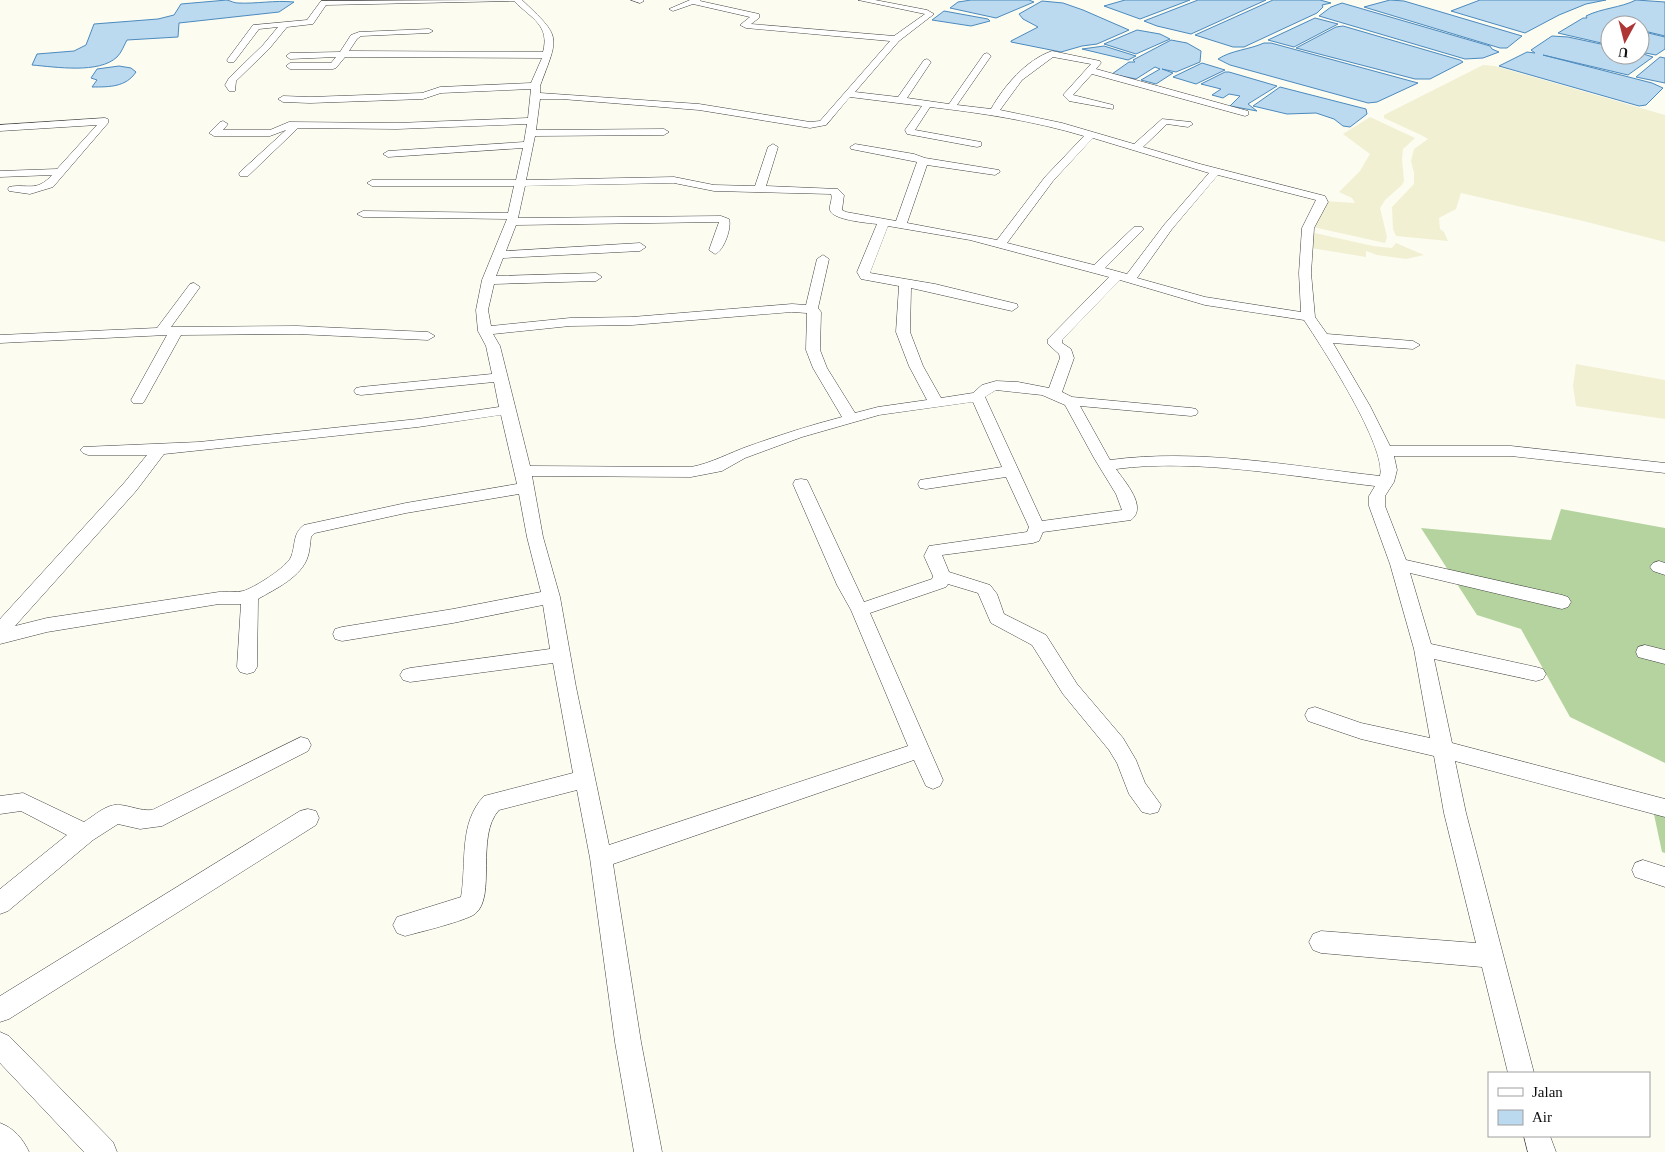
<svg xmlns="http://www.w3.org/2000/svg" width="1665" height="1152" font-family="'Times New Roman',serif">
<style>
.farmland{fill:#f1f0d3}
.forest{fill:#b4d39f}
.water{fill:#bbd9ef;stroke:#4b8abe}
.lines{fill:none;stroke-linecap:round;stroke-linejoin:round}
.minor-casing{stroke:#414141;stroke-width:1}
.minor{fill:#fff;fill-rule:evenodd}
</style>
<rect width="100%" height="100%" fill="#fdfcf1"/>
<g class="farmland">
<polygon points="1483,65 1495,66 1665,115 1665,242 1583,221 1461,193 1456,209 1439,218 1440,229 1444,232 1448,241 1396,236 1393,229 1392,207 1414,184 1414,173 1411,161 1414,149 1428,139 1421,135 1384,118 1384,115"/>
<polygon points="1370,117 1415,138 1403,149 1402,159 1404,181 1402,185 1385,200 1380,208 1387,237 1385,243 1313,227 1325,201 1355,203 1352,198 1339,192 1360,171 1370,154 1343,134"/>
<polygon points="1310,232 1373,246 1392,248 1396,243 1424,255 1406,259 1377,255 1366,251 1366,257 1311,248"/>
<polygon points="1576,364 1665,380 1665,419 1576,406 1573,386"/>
</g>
<g class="forest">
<polygon points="1561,509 1665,528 1665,763 1570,717 1521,629 1477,615 1421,528 1551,540"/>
<polygon points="1652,805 1665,808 1665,853 1662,852"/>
</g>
<g class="water">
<path d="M227,0C231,1 234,3 238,3C256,4 275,0 294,2L279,12L179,23L178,37L127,40C124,45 122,52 117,57C99,74 56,67 32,65L37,54L74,51L86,45L94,24L158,19L174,15L181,4Z"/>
<polygon points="971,0 1029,0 1034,2 996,18 950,8 958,2"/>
<polygon points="1125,0 1190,0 1140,19 1104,6"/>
<polygon points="1198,0 1266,0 1191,34 1157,26 1144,21"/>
<polygon points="1273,0 1320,0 1331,3 1322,5 1323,7 1317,13 1244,47 1233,47 1195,35"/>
<polygon points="1390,0 1404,1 1522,36 1507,48 1500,48 1364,7"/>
<polygon points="1480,0 1606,0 1586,4 1559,15 1525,33 1451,11"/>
<path d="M1636,0L1665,2V36L1640,30V25H1610V45L1558,33L1583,18H1587L1586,16C1602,8 1620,8 1636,0Z"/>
<polygon points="1042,1 1063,3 1083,10 1129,30 1097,44 1082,46 1061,52 1011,42 1011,41 1038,27 1023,19 1019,14"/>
<polygon points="1342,3 1490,46 1492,49 1499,52 1483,58 1465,59 1319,16 1331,7"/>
<polygon points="944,11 988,19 990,21 971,26 932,20"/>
<polygon points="1315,18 1338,24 1294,47 1268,40"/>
<polygon points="1343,26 1460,60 1463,62 1430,79 1415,79 1296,48 1336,27"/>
<polygon points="1137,30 1160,34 1170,39 1136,54 1104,44"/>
<polygon points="1640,31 1665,37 1665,49 1656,55 1640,52"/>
<polygon points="1552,36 1568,37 1610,46 1610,55 1640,55 1640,53 1653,57 1628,75 1543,55 1652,83 1663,88 1646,105 1639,106 1499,66 1527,52 1535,53 1531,50"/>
<polygon points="1171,40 1187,43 1201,51 1200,62 1176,72 1162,69 1173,73 1156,84 1141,80 1160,69 1155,67 1136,79 1112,74 1129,62 1135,62 1133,60"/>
<path d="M1264,43H1271L1418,83L1377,102L1368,103L1230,65L1218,59C1232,50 1248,50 1264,43Z"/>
<polygon points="1104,46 1136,56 1128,60 1082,49"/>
<polygon points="1660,57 1665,58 1665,83 1636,77"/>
<polygon points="1202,63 1225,70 1196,84 1173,77"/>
<path d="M119,66L131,68L136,72C126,87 110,87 92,87L97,80L91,78L97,69Z"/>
<polygon points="1225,72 1229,72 1277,86 1248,104 1257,111 1230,106 1240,96 1229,94 1223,98 1212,95 1221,89 1201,84"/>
<polygon points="1280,87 1366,109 1367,114 1350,127 1343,126 1334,119 1316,113 1287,114 1253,106"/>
</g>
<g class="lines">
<defs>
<g id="minor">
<path d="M522,0C562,38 559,35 540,86V93L699,104L810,122L820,121L890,41L746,28L740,25L750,17L693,4L673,11L669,9L690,0H701L700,1L759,14V18L751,24L894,36L925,14L858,0H875L927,10L934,14L899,41L855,92L898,97L924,60L927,59L931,62L907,98L949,104L984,54L987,53L991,56L957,105L991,109C1004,86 1026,60 1052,51L1100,61L1101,63L1096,69L1248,111V115L1245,116L1092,74L1073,95L1113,105V109L1069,101L1063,95L1091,64L1053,57L1022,80L1000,110L1062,123L1134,144L1162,119L1191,122L1193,124L1188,127L1167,124L1143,147L1200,164L1325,196L1328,202L1314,228L1311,273L1315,317L1327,334L1413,341L1420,345L1413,349L1333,343L1370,406L1390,446H1511L1665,463V473L1511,456H1394L1397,470L1394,482L1385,496V506L1406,560L1562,595L1568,597L1571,602L1568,607L1562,609L1410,573L1431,644L1536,667L1543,669L1546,674L1543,679L1536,681L1434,659L1452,743L1665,799V817L1455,761L1466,813L1534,1073H1508L1482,967L1321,953L1313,950L1309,942L1313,934L1321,931L1476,943L1444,813L1434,756L1361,739L1308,721L1305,715L1308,709L1315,707L1361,723L1430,738L1414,649L1390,564L1369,506V496L1375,486C1294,477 1197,458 1116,469C1125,482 1148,507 1131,520L1043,532L1039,541L1033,543L942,555L949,572L990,585L997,594L1004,614L1046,635L1077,684L1123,738L1136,760L1145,783L1161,805L1158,812L1150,814L1142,812L1129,794L1117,763L1109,750L1063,694L1032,645L991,623L978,593L948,584L946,587L870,613L943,780L940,786L933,789L926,786L914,760L613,864L641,1042L662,1152H634L615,1042L590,858L577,790L499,810C475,836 497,897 475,914C465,921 420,932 405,936L397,933L393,925L397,917L461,897C467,862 458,824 484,796L573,773L553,663L410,682L403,680L400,675L403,670L410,668L550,649L543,605L453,623L342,641L335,639L333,634L335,629L342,627L453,609L541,592L527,537L519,494L406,513L315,533L311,537C310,543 310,550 308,556C302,577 275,589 258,599L257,667L254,672L247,674L240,672L237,667L241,604H219L47,632L0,644V619L124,483L147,455H88L83,453L80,450L83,447L199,442L418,419L499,407L494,382L361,395L356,394L354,391L356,388L361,387L492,374L486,346L478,331L476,310L482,280L507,219L363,217L357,214L363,211L508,213L514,186H372L367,183L372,180H516L523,148L388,157L383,154L388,151L524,142L527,124L397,129L298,128L248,176H240L239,174L240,172L286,130L270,136H214L209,133L220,122L223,121L228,124L223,130H270L289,122L397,123L528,118L531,89L441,93L423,99L310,103L283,102L278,99L283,96L310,97L422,93L440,87L531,83L542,58L345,57L336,68L333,69H290L286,66L290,63H331L336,57L290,59L286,56L290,53L340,52L351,35L359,32L429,29L433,31L429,33L361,36L357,39L349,51L543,52C550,25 532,19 514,1L326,5L313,24L287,27L269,49L236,81L235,91H229L225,85L229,78L263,45L278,27L259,29L234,62H228L227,60L253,25L307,20L321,1ZM850,97L922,106L905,130L907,134L977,147L981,146V142L915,130L930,107C982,113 1034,121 1084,136L1045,177L997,240L907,223L927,165L995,175L1000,172L999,170L925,158L914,154L855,144L850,147L851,149L917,162L896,221L846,212L842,210L844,195L838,189L766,186L778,147L773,144L768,147L755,186L714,185L674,177L526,180L535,136L664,135L669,132L664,129L536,130L540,99H562L699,110L810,128L826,125ZM1093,138L1209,173L1164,225L1127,274L1105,268L1144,229L1142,227H1134L1094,265L1007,243L1053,181ZM1218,175L1316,200L1302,228L1299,273L1301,312L1205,297L1137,278L1172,229ZM674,183L714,191L831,194C833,199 829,205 830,210C832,220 868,223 877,224L857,272L861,279L899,286L896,332L909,366L927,400L878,407L855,413L827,368L820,350L821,312L818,308L829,259L823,255L817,259L806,305L792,304L632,317L570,318L491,326L488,310L494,284L596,281L602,277L596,273L496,276L503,258L640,251L646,247L640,243L506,251L516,225L719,222L709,250L715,254C724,251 732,227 729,219L721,216L518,218L525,186ZM888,226L970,240L1109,277L1048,339V344L1059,354L1060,358L1049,388L1018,382L996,381L982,385L973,393L941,398L923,366L910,332L911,288L1012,311L1018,307L1017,304L935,284L870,273ZM1120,280L1205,305L1304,320C1322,347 1387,447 1380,476C1291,466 1199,448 1110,460L1080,406L1191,416L1196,415L1198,412L1196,409L1191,408L1072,397L1062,392L1074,358L1071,349L1062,343V340ZM792,312L807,313L806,350L813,368L842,417C811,425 780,435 749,446C729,453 712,463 691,467L530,466L500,346L493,334L570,326L632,325ZM996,390L1042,395L1065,405L1094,458L1116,494L1122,510L1042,521L985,397ZM973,402L1002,467L926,479L920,480L918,484L920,488L926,489L1006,477L1029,527L1027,532L929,546L924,556L933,576L932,579L864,602L809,484L807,480L801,479L795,480L793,484L837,585L851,610L908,746L609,845L576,687L560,597L543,537L532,476L691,477L722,471L745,458L802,437L879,415ZM501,415L517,484L406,503L304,525C292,534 296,545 291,557C287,567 254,588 243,591C236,593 226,591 219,592L47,618L15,626L136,491L164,454L418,427Z"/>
<polygon points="631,0 643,0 644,1 640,3"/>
<path d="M105,118L108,119V123L53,187L30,194L9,191L8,189L9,187C27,183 36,193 52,175L0,177V171L57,169L97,125L0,131V125Z"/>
<polygon points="194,283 200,287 171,327 297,326 428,332 435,336 428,340 297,334 181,335 145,400 143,403 133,403 131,400 167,335 0,343 0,335 157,328 190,284"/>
<polygon points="1659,561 1665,563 1665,575 1653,571 1650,567 1653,563"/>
<polygon points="1645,645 1665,650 1665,664 1638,657 1636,652 1638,647"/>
<path d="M301,737L308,739L311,745L308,751L162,826L140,829L118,824L93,840L8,911L0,914V889L67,835L21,811L0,814V796L23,793L84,822C94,816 107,803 120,805C131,806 140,811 152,810Z"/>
<polygon points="308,809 316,811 319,818 316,825 9,1019 0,1022 0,996 300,811"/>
<polygon points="1643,860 1665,867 1665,887 1635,877 1632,870 1635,863"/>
<polygon points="0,1032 9,1036 113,1142 117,1152 84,1152 0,1063"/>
<path d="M0,1123C14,1128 23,1139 29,1152H0Z"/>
<polygon points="1524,1136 1550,1136 1556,1152 1528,1152"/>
</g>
</defs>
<use href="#minor" class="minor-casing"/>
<use href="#minor" class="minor"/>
</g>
<rect x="1488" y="1072" width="162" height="65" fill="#ffffff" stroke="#9f9f9f"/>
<rect x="1498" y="1088" width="25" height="8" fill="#ffffff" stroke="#9f9f9f"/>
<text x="1532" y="1097" font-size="15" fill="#0e0e0e">Jalan</text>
<rect x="1498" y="1110" width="25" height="15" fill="#bbd9ef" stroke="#9f9f9f"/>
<text x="1532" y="1122" font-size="15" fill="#0e0e0e">Air</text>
<g transform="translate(1625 40) rotate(187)"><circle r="24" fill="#ffffff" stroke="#9f9f9f"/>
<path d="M0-4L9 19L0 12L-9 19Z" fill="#ae3736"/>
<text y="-8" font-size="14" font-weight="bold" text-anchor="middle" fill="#0e0e0e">U</text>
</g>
</svg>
